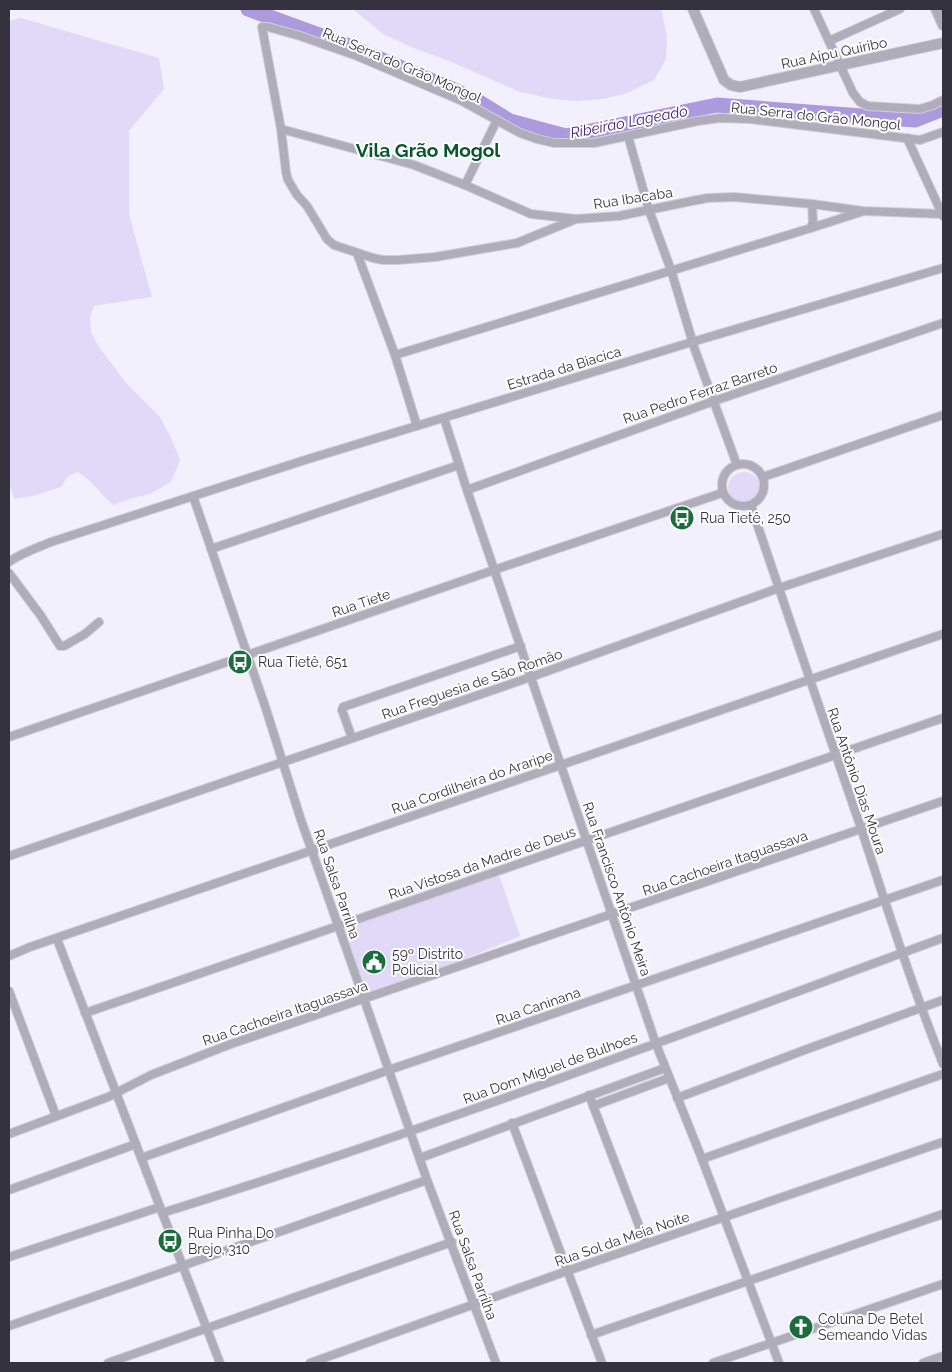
<svg xmlns="http://www.w3.org/2000/svg" width="952" height="1372" font-family="Raleway,sans-serif">
<style>
.green{fill:#e0d9f8}
.lines{fill:none;stroke-linecap:round;stroke-linejoin:round}
.river{stroke:#ac9adf;stroke-width:15}
.minor-casing{stroke:#d1cedb;stroke-width:10}
.tertiary-casing{stroke:#d1cedb;stroke-width:12}
.minor{stroke:#b0adbb;stroke-width:8}
.tertiary{stroke:#b0adbb;stroke-width:10}
.labels{text-anchor:middle;dominant-baseline:central;stroke-width:4;stroke-linejoin:round;paint-order:stroke}
.street-label{font-size:14px;fill:#35323f;stroke:#fff}
.poi-label{font-size:14px;fill:#35323f;stroke:#fff;text-anchor:start}
.water-label{font-size:15px;font-style:italic;fill:#412373;stroke:#fff}
.district-label{font-size:19px;font-weight:bold;fill:#06572c;stroke:#fff}
</style>
<rect width="100%" height="100%" fill="#f3f0fd"/>
<g class="green">
<polygon points="353,9 661,9 667,36 666,59 654,80 627,93 603,99 578,101 553,99 520,92 449,61 411,47 383,34"/>
<path d="M21,18L159,58L164,89L129,131V214L152,297L94,306L90,317L91,332L99,347L126,383L160,417L171,438L180,460L171,482L150,494L133,498L113,505C101,494 92,481 78,472L68,476L61,487L33,496L14,499L9,482V21Z"/>
<circle cx="744" cy="488" r="16"/>
<polygon points="499,875 520,936 457,962 365,996 343,928"/>
</g>
<g class="lines">
<polyline class="river" points="248,9 344,44 452,89 481,103 510,121 566,136 717,105 915,120 943,109"/>
<defs>
<g id="minor">
<polyline points="814,9 853,93 860,102 868,106 920,109 933,105 943,100"/>
<polyline points="829,41 900,9"/>
<polyline points="281,129 414,165 465,185 531,214 576,219 619,216 692,201 708,198 734,197 812,204 863,211 942,214"/>
<polyline points="628,136 649,210 671,270 695,350 737,465"/>
<polyline points="907,138 943,216"/>
<polyline points="465,185 497,120"/>
<polyline points="576,219 517,243 435,257 398,260 383,260 373,258 334,245 327,239 307,206 297,195 288,180 286,172 281,129 262,27 268,27 300,36 357,56 462,101 520,133 537,139 554,143 594,143 698,121 720,118 750,119 920,140 943,132"/>
<polyline points="811,228 813,222 812,204"/>
<polyline points="357,253 395,355 417,426"/>
<polyline points="395,355 811,228 861,212"/>
<polyline points="444,418 467,490 656,1044 702,1159 779,1363"/>
<circle cx="743" cy="485" r="21"/>
<polyline points="763,477 943,415"/>
<polyline points="467,490 714,401 943,323"/>
<polyline points="193,496 266,709 301,820 364,999 427,1180 496,1363"/>
<path d="M751,506C787,613 824,721 861,828C887,908 912,986 943,1064"/>
<polyline points="211,549 459,465"/>
<path d="M9,562C21,553 37,548 51,542L305,460L692,342L943,268"/>
<polyline points="9,573 41,616 60,646 64,646 85,634 99,622"/>
<polyline points="9,737 494,570 722,493"/>
<polyline points="352,738 342,710 343,707 521,646"/>
<polyline points="9,856 531,677 779,588 943,534"/>
<polyline points="57,939 220,1363"/>
<polyline points="9,956 30,947 943,634"/>
<polyline points="9,991 56,1116"/>
<polyline points="85,1013 943,718"/>
<polyline points="589,1095 646,1244"/>
<polyline points="677,1098 810,1048 943,1000"/>
<polyline points="593,1106 669,1078"/>
<polyline points="512,1123 602,1363"/>
<polyline points="9,1134 108,1097 151,1075 231,1044 943,801"/>
<polyline points="141,1158 389,1070 943,880"/>
<polyline points="420,1158 665,1068"/>
<polyline points="702,1159 943,1074"/>
<polyline points="9,1190 136,1144"/>
<path d="M162,1213C426,1131 684,1033 943,938"/>
<polyline points="9,1257 160,1207"/>
<polyline points="9,1326 182,1266 427,1180"/>
<polyline points="591,1335 943,1214"/>
<polyline points="108,1363 452,1242"/>
<polyline points="310,1363 567,1271 943,1142"/>
<polyline points="713,1363 943,1284"/>
<polyline points="923,1363 943,1356"/>
</g>
<g id="tertiary">
<polyline points="693,9 724,80 731,85 740,87 943,43"/>
<polyline points="936,9 943,25"/>
</g>
</defs>
<use href="#minor" class="minor-casing"/>
<use href="#tertiary" class="tertiary-casing"/>
<use href="#minor" class="minor"/>
<use href="#tertiary" class="tertiary"/>
</g>
<defs>
<symbol id="bus-disc" viewBox="-11 -11 22 22"><circle r="9.5" fill="#1c6d3d" stroke="#fff"/><path d="M-5-6H5V4H4V6H2V4H-2V6H-4V4H-5ZM-3.5-4V0h7V-4ZM-3.5 1.2v1.5H-2V1.2ZM2 1.2v1.5H3.5V1.2Z" fill="#fff"/></symbol>
<symbol id="civic-disc" viewBox="-11 -11 22 22"><circle r="9.5" fill="#1c6d3d" stroke="#fff"/><path d="M-.6-6.5H3V-4.5H.6V-3L4-1V1h2V6H-6V1h2V-1L-.6-3ZM-1.2 2.5V6h2.4V2.5Z" fill="#fff"/></symbol>
<symbol id="church-disc" viewBox="-11 -11 22 22"><circle r="9.5" fill="#1c6d3d" stroke="#fff"/><path d="M-1.2-6h2.4v3.5h3.3v2.4h-3.3V6h-2.4V-.1h-3.3v-2.4h3.3Z" fill="#fff"/></symbol>
</defs>
<g fill-rule="evenodd">
<use href="#bus-disc" x="668" y="504" width="28" height="28"/>
<use href="#bus-disc" x="226" y="648" width="28" height="28"/>
<use href="#civic-disc" x="360" y="948" width="28" height="28"/>
<use href="#bus-disc" x="156" y="1227" width="28" height="28"/>
<use href="#church-disc" x="787" y="1313" width="28" height="28"/>
</g>
<g class="labels">
<g class="street-label">
<text transform="translate(834 53) rotate(-12)">Rua Aipu Quiribo</text>
<text transform="translate(402 65) rotate(23)">Rua Serra do Grão Mongol</text>
<text transform="translate(816 116) rotate(6)">Rua Serra do Grão Mongol</text>
<text transform="translate(633 198) rotate(-9)">Rua Ibacaba</text>
<text transform="translate(564 368) rotate(-17)">Estrada da Biacica</text>
<text transform="translate(700 393) rotate(-19)">Rua Pedro Ferraz Barreto</text>
<text transform="translate(361 603) rotate(-19)">Rua Tiete</text>
<text transform="translate(472 684) rotate(-19)">Rua Freguesia de São Romão</text>
<text transform="translate(857 781) rotate(71)">Rua Antônio Dias Moura</text>
<text transform="translate(472 782) rotate(-19)">Rua Cordilheira do Araripe</text>
<text transform="translate(482 863) rotate(-19)">Rua Vistosa da Madre de Deus</text>
<text transform="translate(725 863) rotate(-19)">Rua Cachoeira Itaguassava</text>
<text transform="translate(337 884) rotate(71)">Rua Salsa Parrilha</text>
<text transform="translate(617 889) rotate(71)">Rua Francisco Antônio Meira</text>
<text transform="translate(538 1006) rotate(-19)">Rua Caninana</text>
<text transform="translate(285 1013) rotate(-19)">Rua Cachoeira Itaguassava</text>
<text transform="translate(550 1068) rotate(-20)">Rua Dom Miguel de Bulhoes</text>
<text transform="translate(622 1239) rotate(-19)">Rua Sol da Meia Noite</text>
<text transform="translate(473 1265) rotate(70)">Rua Salsa Parrilha</text>
</g>
<g class="poi-label">
<text x="700" y="518">Rua Tietê, 250</text>
<text x="258" y="662">Rua Tietê, 651</text>
<text x="392" y="954">59º Distrito<tspan x="392" dy="16">Policial</tspan></text>
<text x="188" y="1233">Rua Pinha Do<tspan x="188" dy="16">Brejo, 310</tspan></text>
<text x="818" y="1319">Coluna De Betel<tspan x="818" dy="16">Semeando Vidas</tspan></text>
</g>
<g class="water-label">
<text transform="translate(629 122) rotate(-11)">Ribeirão Lageado</text>
</g>
<g class="district-label">
<text x="428" y="150">Vila Grão Mogol</text>
</g>
</g>
<rect width="952" height="1372" fill="none" stroke="#35323f" stroke-width="20"/>
</svg>
